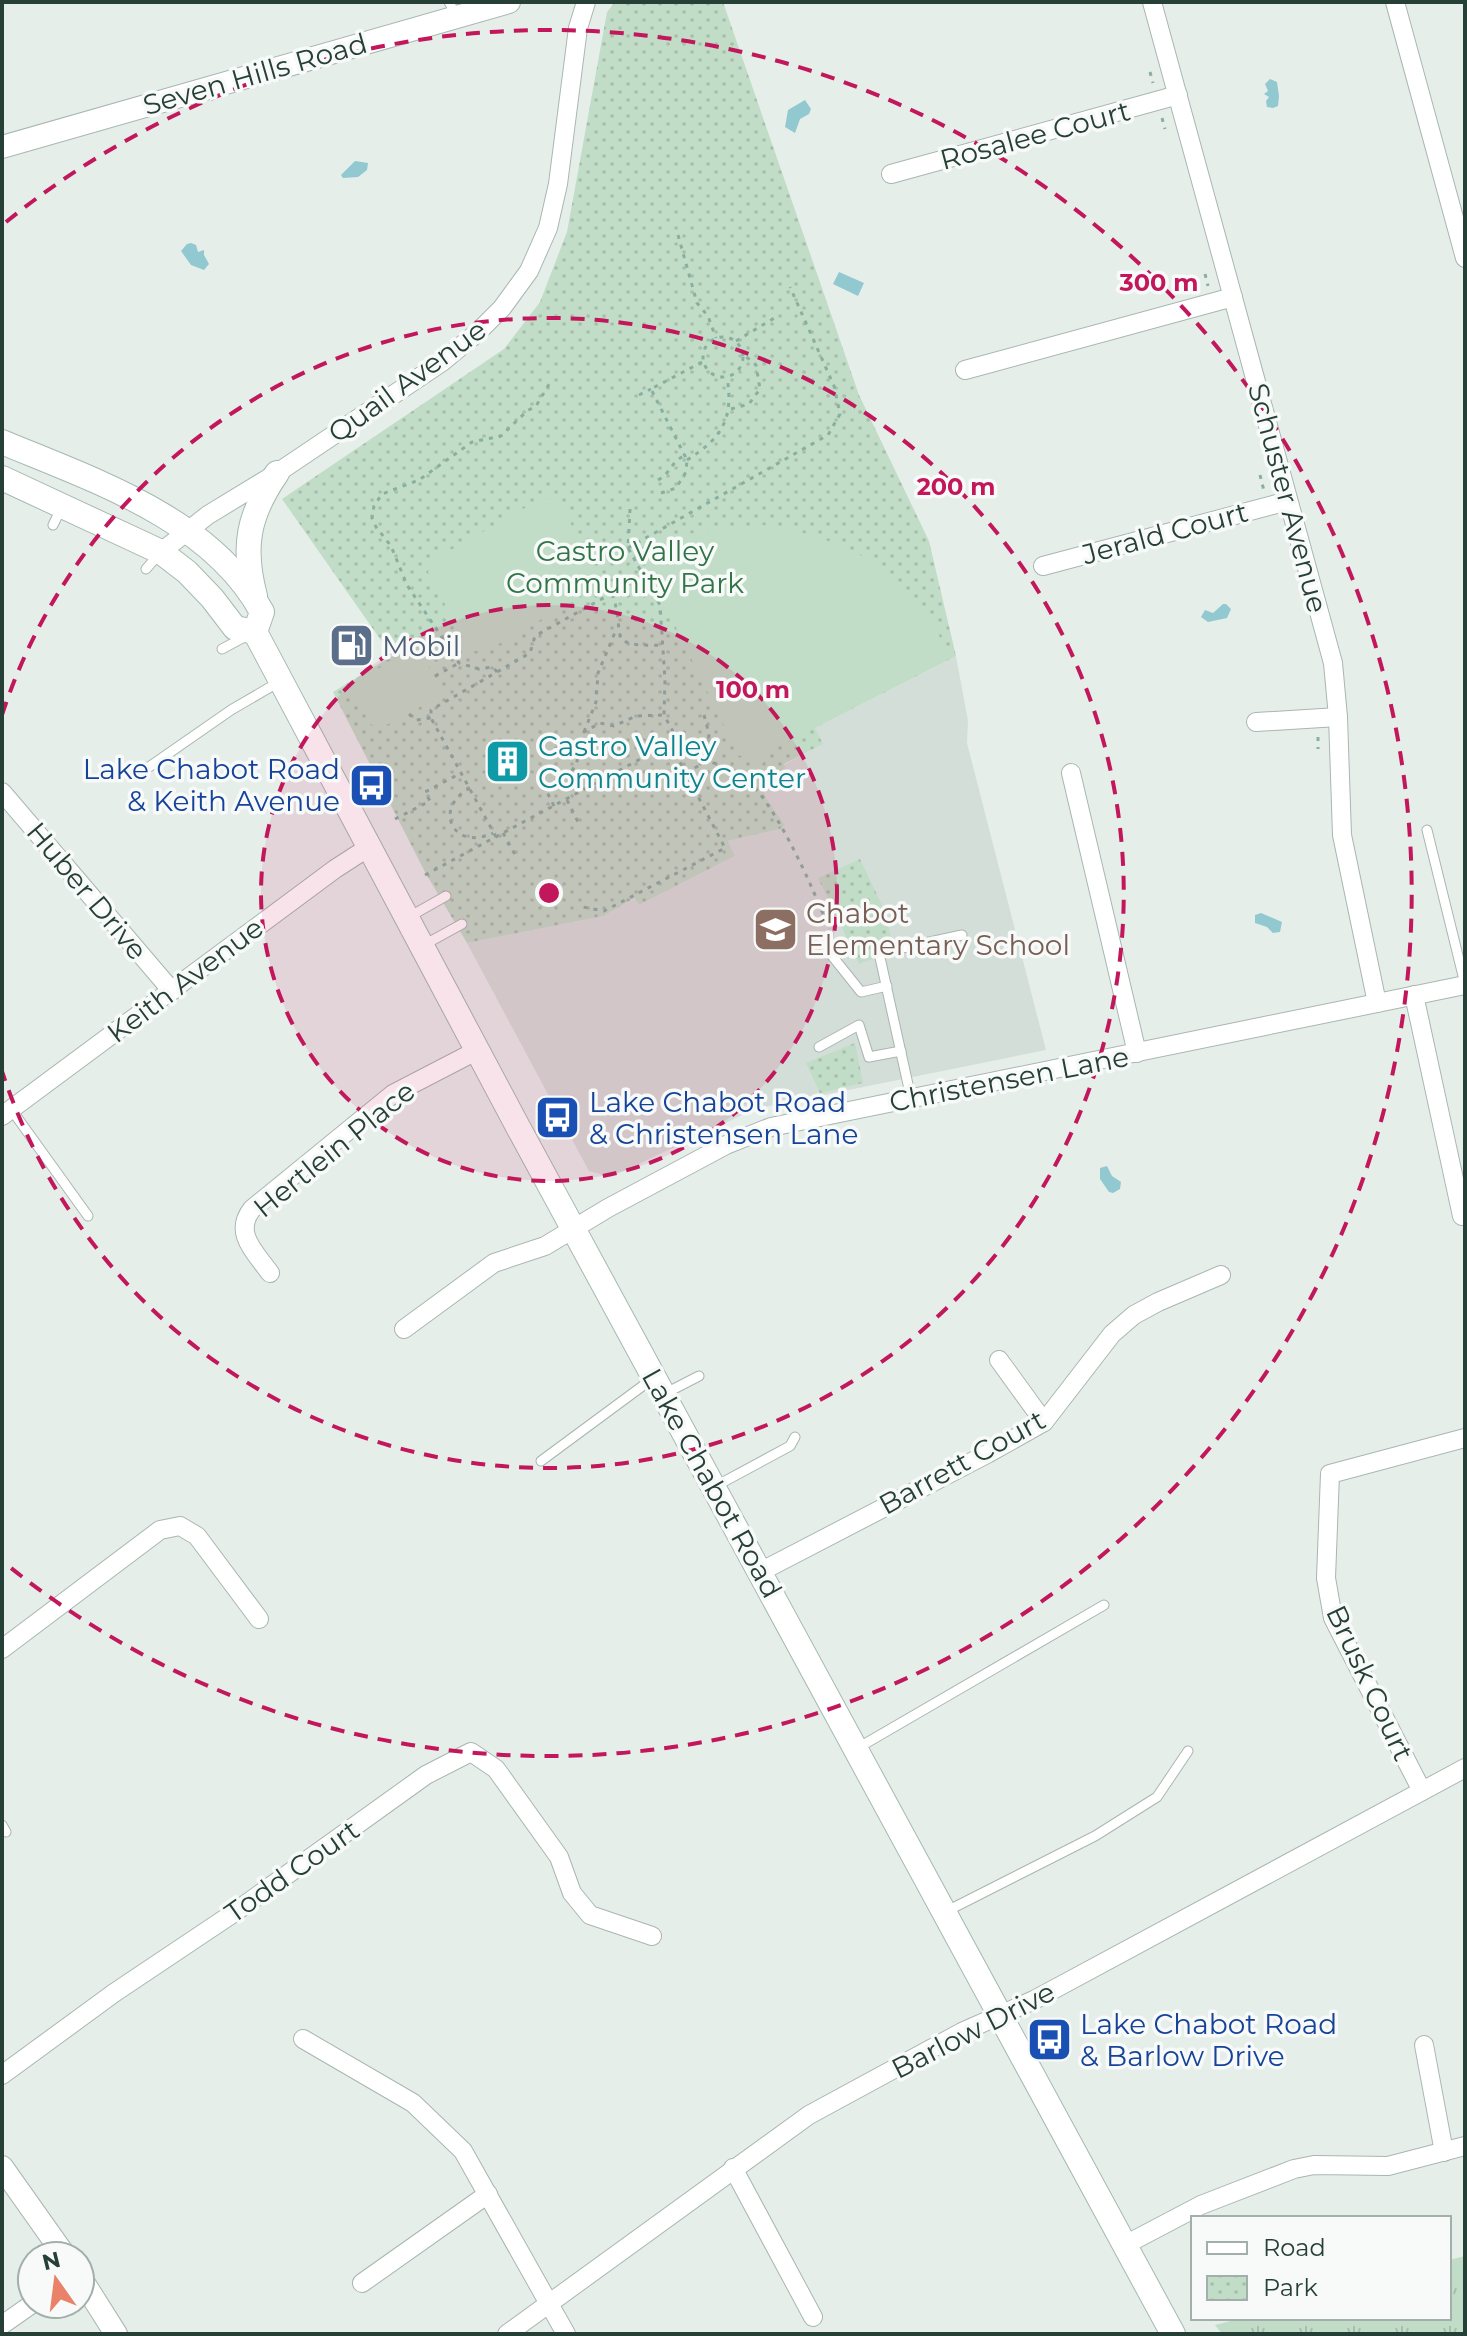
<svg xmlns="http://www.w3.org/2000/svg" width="1467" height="2336" font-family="Montserrat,sans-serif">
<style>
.built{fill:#d4ded9}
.grass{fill:url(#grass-tufts)}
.park{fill:url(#park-dots)}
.pitch{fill:#c1ddc7}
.water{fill:#92c8cf}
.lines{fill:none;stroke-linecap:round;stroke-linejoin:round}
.service-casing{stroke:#a9b6b1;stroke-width:11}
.minor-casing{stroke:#a9b6b1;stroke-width:20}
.tertiary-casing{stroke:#a9b6b1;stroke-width:24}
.secondary-casing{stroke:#a5b9b1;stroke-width:26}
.path{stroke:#89afa1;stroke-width:3;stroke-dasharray:4 6;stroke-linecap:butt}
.service{stroke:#fff;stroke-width:9}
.minor{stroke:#fff;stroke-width:18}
.tertiary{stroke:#fff;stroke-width:22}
.secondary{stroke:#fff;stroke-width:24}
.ring{fill:none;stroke:#c2185b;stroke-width:4;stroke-dasharray:14 10}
.labels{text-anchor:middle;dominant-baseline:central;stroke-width:7;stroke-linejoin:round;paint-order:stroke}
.street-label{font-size:28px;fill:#263f37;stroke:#f7faf8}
.park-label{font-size:28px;fill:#327448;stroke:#f7faf8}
.service-label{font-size:28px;fill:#4e5e75;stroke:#f7faf8;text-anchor:start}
.culture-label{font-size:28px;fill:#0d838f;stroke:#f7faf8;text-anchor:start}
.transit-label{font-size:28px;fill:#164399;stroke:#f7faf8;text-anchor:start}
.education-label{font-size:28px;fill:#785e54;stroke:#f7faf8;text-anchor:start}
.centre{fill:#c2185b;stroke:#f7faf8;stroke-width:4}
.ring-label{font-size:24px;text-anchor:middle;font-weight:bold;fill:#c2185b;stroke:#f7faf8;stroke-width:7;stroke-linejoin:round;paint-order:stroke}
</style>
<defs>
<pattern id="grass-tufts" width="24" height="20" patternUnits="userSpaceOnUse" patternTransform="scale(2)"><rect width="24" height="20" fill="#c1ddc7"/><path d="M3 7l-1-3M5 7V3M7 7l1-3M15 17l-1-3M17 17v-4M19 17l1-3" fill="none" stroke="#a6bfac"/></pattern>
<pattern id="park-dots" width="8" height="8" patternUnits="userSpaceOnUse" patternTransform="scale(2)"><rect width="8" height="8" fill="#c1ddc7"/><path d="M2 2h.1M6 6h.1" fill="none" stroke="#a6bfac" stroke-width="1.8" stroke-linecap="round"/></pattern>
</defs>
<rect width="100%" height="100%" fill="#e6eeea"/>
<polygon class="built" points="956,656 968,721 967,743 1046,1050 755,1109 611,1177 589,1171 467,943 604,916 636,898 639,905 735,856 728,841 780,829 785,825 764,795 763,789 767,784 788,773 784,765 822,744 815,728"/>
<polygon class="grass" points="1465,2256 1465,2334 1222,2334 1215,2325 1242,2318 1449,2318 1449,2260"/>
<g class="park">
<path d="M615,2H723L859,395L929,541L956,656L815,728L823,744L784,764L788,773C778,778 763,781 764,795L785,825L780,829L728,841L735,856L639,905L635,898L604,916L467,943L425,872L333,692L392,656L282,499L504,349L540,302L567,232L607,12Z"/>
<polygon points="860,859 881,903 893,943 875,950 878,957 859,964 818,878"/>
<polygon points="855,1043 863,1083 820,1093 806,1063"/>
</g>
<g class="pitch">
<polygon points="544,497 558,501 600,576 597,587 485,652 469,650 428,572 435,559"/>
<path d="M771,525C864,546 907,571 951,658L752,760L738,755L640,553C688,530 718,527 771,525Z"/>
<polygon points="418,647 444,694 381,728 370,724 353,692 356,681"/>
</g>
<g class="water">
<polygon points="1270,79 1277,82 1279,96 1278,106 1273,108 1267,107 1266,101 1269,97 1264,94 1268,91 1265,84"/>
<polygon points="805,100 811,109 809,114 800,119 795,133 785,127 788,110"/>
<polygon points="355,161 368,163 367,170 358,177 343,178 341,175"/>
<polygon points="191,243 196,245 198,252 204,250 204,255 209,264 204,270 191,265 181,251 187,244"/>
<polygon points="839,272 864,283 858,296 833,284"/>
<polygon points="1223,604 1226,604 1231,609 1227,618 1208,622 1201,617 1205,610 1213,613"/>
<polygon points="1261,913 1282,922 1280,932 1273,933 1267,927 1255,923 1255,915"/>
<polygon points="1107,1166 1112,1176 1121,1182 1120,1189 1113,1193 1109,1192 1100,1179 1100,1168"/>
</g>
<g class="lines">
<defs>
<g id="service">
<polyline points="449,2 457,17"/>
<polyline points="53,525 62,507"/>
<polyline points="146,569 160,553"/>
<polyline points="222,649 248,635"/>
<polyline points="149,767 231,710 279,682"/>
<polyline points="1427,830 1465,984"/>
<polyline points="407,918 446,896"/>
<polyline points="821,942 861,992 887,986"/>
<polyline points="422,946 462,924"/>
<polyline points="819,1047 859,1025 869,1057 901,1051"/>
<polyline points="911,1098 879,953 962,935"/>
<polyline points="11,1109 88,1216"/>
<polyline points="664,1394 699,1376"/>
<polyline points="541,1461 652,1379"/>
<polyline points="714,1487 790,1446 795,1437"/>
<polyline points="856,1749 1104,1605"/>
<polyline points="2,1825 6,1832"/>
<polyline points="947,1911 1095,1836 1157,1797 1188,1751"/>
</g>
<g id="minor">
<polyline points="1152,2 1333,663 1338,717 1342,835 1377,1003"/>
<polyline points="1395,2 1465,258"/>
<polyline points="891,174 1178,95"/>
<polyline points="965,370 1233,297"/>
<polyline points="161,552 208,515 277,473 442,362 478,332 502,308 529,271 548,228 558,184 578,28 586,2"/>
<polyline points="1043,566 1288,501"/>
<polyline points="1256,722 1338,717"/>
<polyline points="1071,773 1137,1053"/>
<polyline points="2,792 172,991"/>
<polyline points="1414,995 1462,1216 1465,1216"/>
<polyline points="2,1116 335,869 369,847"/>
<path d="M270,1273C255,1252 233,1233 252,1209L393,1094L478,1050"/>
<polyline points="404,1329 494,1263 545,1246 608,1208 726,1145 771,1127 1465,985"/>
<polyline points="999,1360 1044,1422"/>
<polyline points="760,1572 987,1454 1044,1422 1112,1334 1134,1315 1158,1302 1221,1275"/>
<polyline points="2,1649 160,1530 180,1526 197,1536 259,1619"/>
<polyline points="1422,1791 1333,1618 1326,1578 1330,1474 1465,1438"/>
<polyline points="303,2039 413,2103 463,2151 566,2334"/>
<polyline points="1424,2045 1444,2152"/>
<polyline points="2,2075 114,1993 235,1912 426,1775 471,1752 496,1769 559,1857 572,1893 590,1915 652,1936"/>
<polyline points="733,2168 813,2317"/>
<polyline points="1123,2246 1201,2205 1294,2169 1314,2165 1388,2166 1465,2146"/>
<polyline points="362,2283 488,2194"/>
<polyline points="2,2325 32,2304"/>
<polyline points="507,2334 809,2115 962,2032 1034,2000 1465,1768"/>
</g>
<g id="tertiary">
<polyline points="2,147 509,2"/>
<polyline points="2,2167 65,2256"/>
<polyline points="80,2277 116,2334"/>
</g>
<g id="secondary">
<path d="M2,442C93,480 212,519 262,612L255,632"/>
<polyline points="2,478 161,552 187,572 212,598 235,628 255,632 518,1127 1173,2334"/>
<path d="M255,596C242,547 248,515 277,473"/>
</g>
</defs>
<use href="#service" class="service-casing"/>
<use href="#minor" class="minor-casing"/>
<use href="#tertiary" class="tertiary-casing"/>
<use href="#secondary" class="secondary-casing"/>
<g class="path">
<polyline points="1150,72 1153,83"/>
<polyline points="1162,118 1165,129"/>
<polyline points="678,235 697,303 708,316 716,338"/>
<polyline points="1205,274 1208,286"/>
<circle cx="723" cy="357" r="20"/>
<polyline points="736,341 776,317"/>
<polyline points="639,395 651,389"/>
<polyline points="731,409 749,404 760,389 756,365 743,354"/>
<path d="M687,460C722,438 734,419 727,377"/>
<polyline points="1260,475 1264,491"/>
<path d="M658,480C671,473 670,463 685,455"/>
<polyline points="661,493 676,488 686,472 687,460 651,389 704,361"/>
<polyline points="630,509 628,548 660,605 665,680 664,715 677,739 670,743"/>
<polyline points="628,548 828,435 840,414 834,386 790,287"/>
<path d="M612,594C628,635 601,647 663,645"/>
<polyline points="497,672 493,667 479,669 459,663 407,585 391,546 376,527 372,518 374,506 382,494 419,480 472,442 501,436 527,411 536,406 551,381"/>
<polyline points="435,676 459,663"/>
<polyline points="409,714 416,720 431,718"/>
<polyline points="704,715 709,734 707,761"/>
<polyline points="584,732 596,702 598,673 616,630"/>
<polyline points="1318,737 1318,749"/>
<path d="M686,773L707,761C717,764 728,767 737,772C772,792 814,890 829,929"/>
<path d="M470,788C432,808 453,852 493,833"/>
<polyline points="567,800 579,824"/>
<path d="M554,806L546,790C579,770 576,768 584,732L600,723L614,726L636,716L662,715"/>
<polyline points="395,819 430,801 425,792 461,773"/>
<polyline points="503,833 517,858"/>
<polyline points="496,837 431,718 431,710 530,653 535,636 643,576"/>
<polyline points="425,875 670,743 725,848 604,911 583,907"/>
</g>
<use href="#service" class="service"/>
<use href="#minor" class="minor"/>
<use href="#tertiary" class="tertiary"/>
<use href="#secondary" class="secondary"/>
</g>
<circle cx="549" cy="893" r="288" fill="#c2185b" fill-opacity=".12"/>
<g class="ring">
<circle cx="549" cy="893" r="288"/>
<path d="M2 715A575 575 0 1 1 2 1071"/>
<path d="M6 222A863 863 0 1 1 6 1564"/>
</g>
<defs>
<symbol id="fuel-square" viewBox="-11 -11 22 22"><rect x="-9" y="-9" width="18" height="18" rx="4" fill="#5c6f8a" stroke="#f7faf8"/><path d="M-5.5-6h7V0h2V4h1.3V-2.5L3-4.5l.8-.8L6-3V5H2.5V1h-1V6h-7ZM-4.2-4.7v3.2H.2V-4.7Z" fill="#fff"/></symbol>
<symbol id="building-square" viewBox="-11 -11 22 22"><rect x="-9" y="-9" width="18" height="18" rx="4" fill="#0f9aa8" stroke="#f7faf8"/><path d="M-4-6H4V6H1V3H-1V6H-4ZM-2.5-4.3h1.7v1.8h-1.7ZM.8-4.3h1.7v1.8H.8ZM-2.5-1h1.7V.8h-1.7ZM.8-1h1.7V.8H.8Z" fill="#fff"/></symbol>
<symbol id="bus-square" viewBox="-11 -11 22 22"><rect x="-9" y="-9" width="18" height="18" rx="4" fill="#1a4fb4" stroke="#f7faf8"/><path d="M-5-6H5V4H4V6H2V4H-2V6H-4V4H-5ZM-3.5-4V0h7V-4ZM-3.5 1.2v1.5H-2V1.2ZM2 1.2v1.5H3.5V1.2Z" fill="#fff"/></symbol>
<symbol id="school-square" viewBox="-11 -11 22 22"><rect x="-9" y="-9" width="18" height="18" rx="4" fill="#8d6e63" stroke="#f7faf8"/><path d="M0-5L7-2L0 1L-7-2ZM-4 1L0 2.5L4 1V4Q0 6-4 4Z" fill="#fff"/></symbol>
</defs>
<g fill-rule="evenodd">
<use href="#fuel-square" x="326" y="620" width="51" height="51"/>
<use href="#building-square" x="482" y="736" width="51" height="51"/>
<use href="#bus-square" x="346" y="760" width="51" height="51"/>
<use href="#school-square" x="750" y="904" width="51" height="51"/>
<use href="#bus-square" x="532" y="1092" width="51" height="51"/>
<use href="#bus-square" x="1024" y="2014" width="51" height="51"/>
</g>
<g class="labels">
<g class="street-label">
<text transform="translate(255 74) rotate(-16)">Seven Hills Road</text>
<text transform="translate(1035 135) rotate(-15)">Rosalee Court</text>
<text transform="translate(407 381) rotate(-36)">Quail Avenue</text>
<text transform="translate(1288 498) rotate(75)">Schuster Avenue</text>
<text transform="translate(1165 533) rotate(-15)">Jerald Court</text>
<text transform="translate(87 891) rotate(50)">Huber Drive</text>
<text transform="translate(185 980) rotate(-37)">Keith Avenue</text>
<text transform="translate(1009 1079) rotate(-11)">Christensen Lane</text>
<text transform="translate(334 1149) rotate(-39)">Hertlein Place</text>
<text transform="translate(962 1462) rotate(-29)">Barrett Court</text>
<text transform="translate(712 1483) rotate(61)">Lake Chabot Road</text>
<text transform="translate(1370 1683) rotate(65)">Brusk Court</text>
<text transform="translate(292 1871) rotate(-35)">Todd Court</text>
<text transform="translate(973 2030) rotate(-27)">Barlow Drive</text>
</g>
<g class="park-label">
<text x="625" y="551">Castro Valley<tspan x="625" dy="32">Community Park</tspan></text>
</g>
<g class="service-label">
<text x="382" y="646">Mobil</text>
</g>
<g class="culture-label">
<text x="538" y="746">Castro Valley<tspan x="538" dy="32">Community Center</tspan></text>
</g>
<g class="transit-label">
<text x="340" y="769" text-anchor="end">Lake Chabot Road<tspan x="340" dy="32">&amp; Keith Avenue</tspan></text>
<text x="589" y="1102">Lake Chabot Road<tspan x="589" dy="32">&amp; Christensen Lane</tspan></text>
<text x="1080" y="2024">Lake Chabot Road<tspan x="1080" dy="32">&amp; Barlow Drive</tspan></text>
</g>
<g class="education-label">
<text x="806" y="913">Chabot<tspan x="806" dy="32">Elementary School</tspan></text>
</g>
</g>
<circle cx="549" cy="893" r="12" class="centre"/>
<g class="ring-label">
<text x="1159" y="291">300 m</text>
<text x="956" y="495">200 m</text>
<text x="753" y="698">100 m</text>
</g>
<rect width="1467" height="2336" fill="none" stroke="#263f37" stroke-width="8"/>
<rect x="1191" y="2216" width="260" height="104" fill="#f7faf8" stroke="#a3afab" stroke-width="2"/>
<rect x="1207" y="2242" width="40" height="12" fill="#ffffff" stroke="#a3afab" stroke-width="2"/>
<text x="1263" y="2256" font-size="24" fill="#263f37">Road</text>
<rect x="1207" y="2276" width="40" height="24" fill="url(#park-dots)" stroke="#a3afab" stroke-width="2"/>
<text x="1263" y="2296" font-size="24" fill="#263f37">Park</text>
<g transform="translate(56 2280) rotate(346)"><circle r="38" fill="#f7faf8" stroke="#a3afab" stroke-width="2"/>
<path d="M0-6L14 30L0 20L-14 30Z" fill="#e98269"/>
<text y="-12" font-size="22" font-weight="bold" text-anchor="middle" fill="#263f37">N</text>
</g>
</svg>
